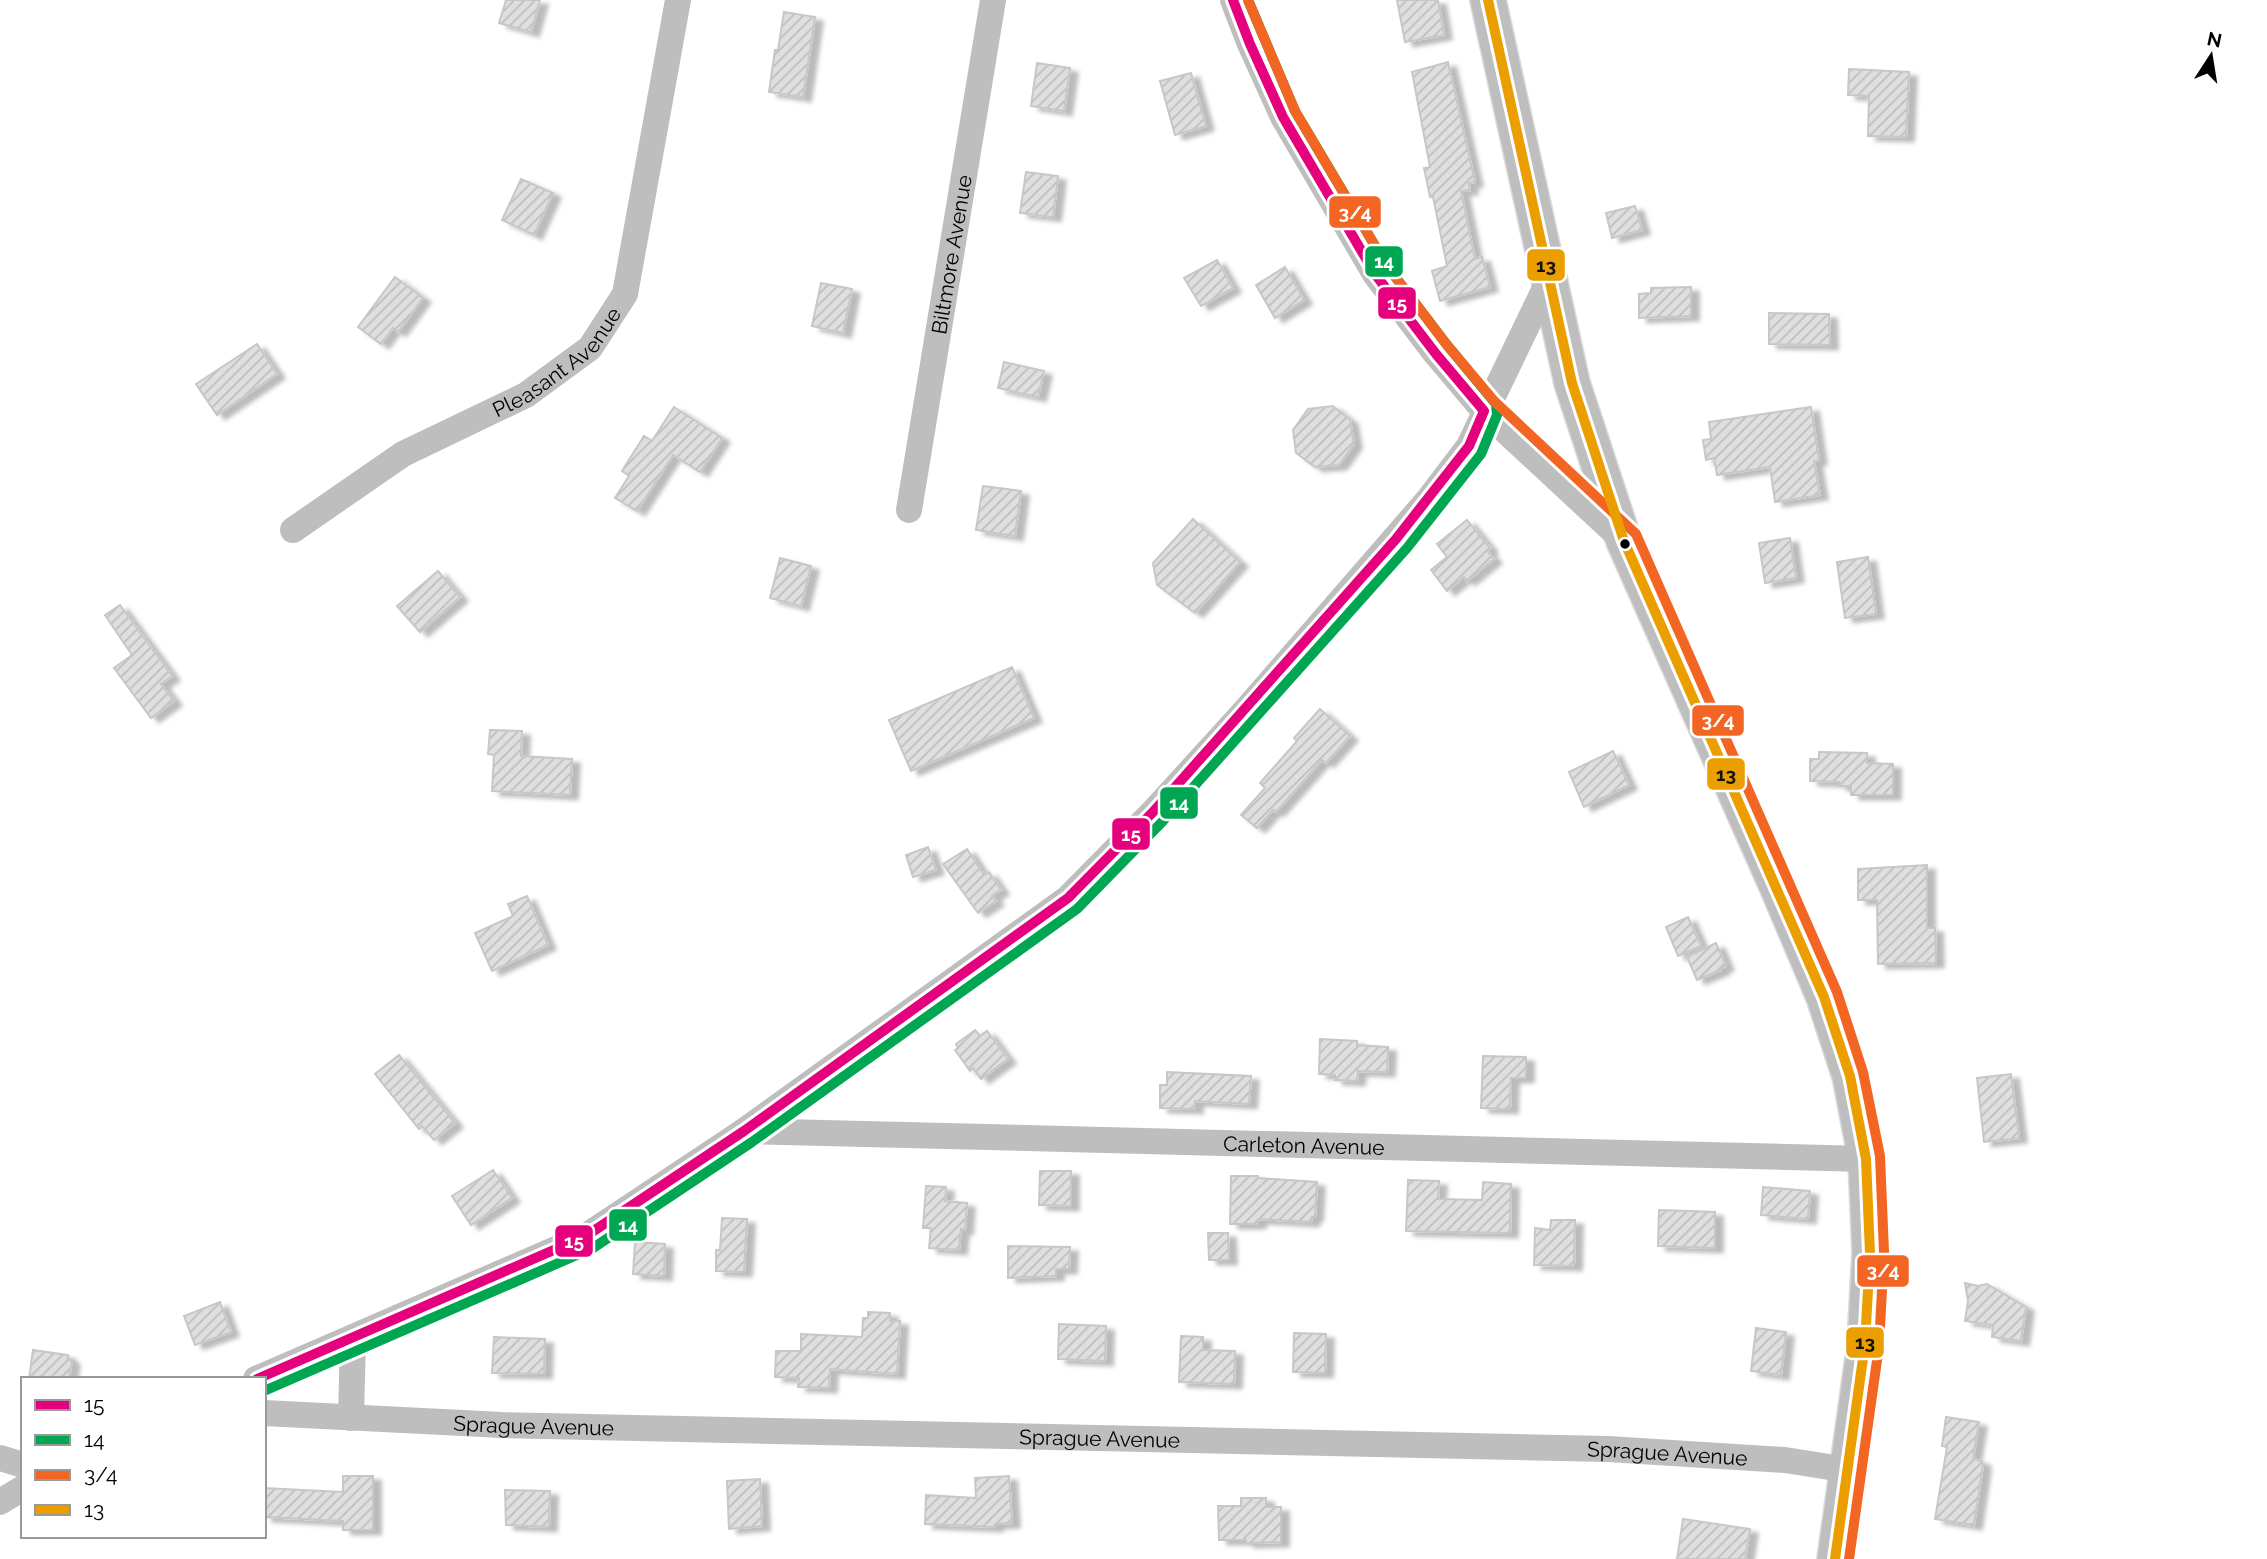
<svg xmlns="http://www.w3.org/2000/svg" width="2267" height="1559" font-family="Raleway,sans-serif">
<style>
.building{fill:url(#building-hatch);stroke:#c7c7c7;stroke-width:2;filter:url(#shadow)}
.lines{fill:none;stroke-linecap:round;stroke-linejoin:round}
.major-casing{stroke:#dbdbdb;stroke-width:38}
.minor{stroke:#bebebe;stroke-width:26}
.major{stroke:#bebebe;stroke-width:35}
.bus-1-casing{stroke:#fff;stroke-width:16}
.bus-2-casing{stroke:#fff;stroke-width:16}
.bus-3-casing{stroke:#fff;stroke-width:16}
.bus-4-casing{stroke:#fff;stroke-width:16}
.bus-1{stroke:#e5007d;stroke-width:10}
.bus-2{stroke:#00a651;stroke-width:10}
.bus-3{stroke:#f26522;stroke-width:10}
.bus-4{stroke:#eb9e00;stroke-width:10}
.bus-dot{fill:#000;stroke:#fff;stroke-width:2.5}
.labels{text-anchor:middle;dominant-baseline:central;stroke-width:7;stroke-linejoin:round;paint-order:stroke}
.street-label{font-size:21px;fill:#000;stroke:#fff}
.line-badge{stroke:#fff;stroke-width:2.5}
.badge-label{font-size:19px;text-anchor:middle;font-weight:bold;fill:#fff}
.pale-badge-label{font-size:19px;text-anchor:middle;font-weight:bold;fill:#111}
</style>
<defs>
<pattern id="building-hatch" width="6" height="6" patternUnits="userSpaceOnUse" patternTransform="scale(1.75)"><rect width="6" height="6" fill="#dfdfdf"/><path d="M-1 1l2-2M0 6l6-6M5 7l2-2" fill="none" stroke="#bebebe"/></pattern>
<filter id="shadow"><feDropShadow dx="8" dy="4.5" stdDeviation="2" flood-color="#0004"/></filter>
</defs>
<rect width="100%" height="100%" fill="#fff"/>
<g class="building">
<polygon points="506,0 540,0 531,32 499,23"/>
<polygon points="1397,0 1438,0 1444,35 1405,42"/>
<polygon points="784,12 815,17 803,97 769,92 775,50 778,50"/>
<polygon points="1448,62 1475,182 1469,183 1470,190 1461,191 1475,259 1482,257 1490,287 1440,301 1432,271 1447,266 1433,197 1430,197 1424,168 1430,167 1412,72"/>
<polygon points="1037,63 1070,68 1064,111 1031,106"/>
<polygon points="1849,69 1909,72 1906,137 1868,136 1869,96 1848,95"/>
<polygon points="1191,73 1206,126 1175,135 1160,81"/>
<polygon points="1026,172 1058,176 1053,217 1020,213"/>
<polygon points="521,179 553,193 534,235 502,220"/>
<polygon points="1635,206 1642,230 1612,238 1606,213"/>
<polygon points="1217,260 1233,288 1201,306 1184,278"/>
<polygon points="1285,267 1304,300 1275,318 1256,285"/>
<polygon points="395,277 423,298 398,332 393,328 381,344 358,327"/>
<polygon points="821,283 852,289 843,333 812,326"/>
<polygon points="1691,287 1691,316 1639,318 1639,294 1651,293 1651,288"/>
<polygon points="1769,313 1829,314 1830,345 1769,344"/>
<polygon points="257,344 277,374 217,415 196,384"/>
<polygon points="1004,362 1044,371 1038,397 998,388"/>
<polygon points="1333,406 1350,420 1354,444 1339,465 1315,467 1296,453 1293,430 1308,409"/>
<polygon points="674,407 722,438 700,472 673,455 637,511 615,498 629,476 622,471 644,436 652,441"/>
<polygon points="1811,407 1819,460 1814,461 1820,495 1775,502 1770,467 1717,475 1714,458 1706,460 1703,440 1711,439 1709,422"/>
<polygon points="983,486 1021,491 1015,536 976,530"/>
<polygon points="1193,519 1240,562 1195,613 1157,585 1153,563"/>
<polygon points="1467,520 1490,548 1487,551 1494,559 1467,581 1464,577 1447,591 1431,570 1447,557 1437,544"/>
<polygon points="1790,538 1796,578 1765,583 1759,543"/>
<polygon points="1868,557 1876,614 1845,618 1837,562"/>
<polygon points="780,558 811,566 801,606 770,598"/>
<polygon points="438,571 460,597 420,632 397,606"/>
<polygon points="120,605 172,676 161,684 174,701 151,718 114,668 132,655 105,615"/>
<polygon points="1012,667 1034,718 911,771 889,720"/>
<polygon points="1320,709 1350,736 1326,763 1322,760 1276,812 1273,810 1257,828 1241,815 1265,788 1260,783 1297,741 1294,738"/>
<polygon points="490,730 522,731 521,756 572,759 570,795 492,791 494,755 488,754"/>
<polygon points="1613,751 1629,785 1584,807 1569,772"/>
<polygon points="1819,752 1867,753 1867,763 1893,764 1893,795 1851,795 1851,786 1839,786 1839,782 1810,781 1810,759 1819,759"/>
<polygon points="928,847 936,870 913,877 906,855"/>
<polygon points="967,849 984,875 989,872 1001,890 992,896 996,901 978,913 943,864"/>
<polygon points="1927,865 1927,928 1935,928 1936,963 1878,964 1877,900 1858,900 1858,869"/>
<polygon points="527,896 548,945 492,971 475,933 513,916 508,904"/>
<polygon points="1688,917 1701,946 1678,956 1666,927"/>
<polygon points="1716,943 1726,966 1721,968 1721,970 1697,980 1687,957"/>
<polygon points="975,1030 980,1036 987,1031 1008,1059 981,1079 973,1068 970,1071 955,1050 958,1048 956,1044"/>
<polygon points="1320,1039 1357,1041 1357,1045 1388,1047 1387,1072 1358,1071 1357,1081 1335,1080 1335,1075 1319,1074"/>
<polygon points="399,1055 455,1123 434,1140 422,1126 419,1129 375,1074"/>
<polygon points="1483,1056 1526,1057 1526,1078 1511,1078 1510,1109 1481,1108"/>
<polygon points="1167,1072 1251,1076 1249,1104 1195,1101 1195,1109 1160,1108 1160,1085 1167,1085"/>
<polygon points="2011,1074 2019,1138 1984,1142 1977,1078"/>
<polygon points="493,1170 512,1198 471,1225 452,1196"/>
<polygon points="1040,1171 1071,1171 1071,1206 1039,1205"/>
<polygon points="1231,1176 1258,1176 1258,1178 1317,1182 1315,1217 1312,1217 1311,1222 1258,1219 1258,1224 1230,1224"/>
<polygon points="1408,1180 1439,1181 1438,1199 1482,1200 1483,1182 1511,1184 1510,1233 1406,1231"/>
<polygon points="926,1186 946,1187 945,1201 967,1203 965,1230 961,1229 959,1250 929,1248 931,1228 923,1228"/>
<polygon points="1763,1187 1810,1191 1808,1219 1761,1215"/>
<polygon points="1659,1210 1715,1212 1715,1248 1658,1246"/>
<polygon points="722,1218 747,1219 744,1272 716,1271 716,1250 720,1250"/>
<polygon points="1551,1220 1575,1220 1574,1266 1534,1265 1535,1228 1550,1230"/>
<polygon points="1208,1233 1228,1233 1229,1260 1209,1260"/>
<polygon points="635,1242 665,1244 664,1276 633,1274"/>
<polygon points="1008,1246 1070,1247 1069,1269 1056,1269 1056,1276 1008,1278"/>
<polygon points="1965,1283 1978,1286 1987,1284 2026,1307 2021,1341 1992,1337 1993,1325 1965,1321 1968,1301"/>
<polygon points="220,1302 231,1332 195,1345 184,1316"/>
<polygon points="868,1312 890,1313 890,1321 900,1321 897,1374 830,1369 829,1388 798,1387 799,1378 775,1377 776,1351 801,1351 801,1334 862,1337 863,1318 868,1318"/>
<polygon points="1059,1324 1106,1326 1105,1361 1058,1359"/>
<polygon points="1756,1328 1786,1332 1781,1375 1751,1371"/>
<polygon points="1294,1333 1326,1334 1325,1373 1293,1372"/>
<polygon points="1181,1336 1203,1337 1203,1350 1235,1351 1234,1384 1179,1382"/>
<polygon points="494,1337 545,1339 544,1374 492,1373"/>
<polygon points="33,1350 68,1355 68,1360 72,1360 69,1379 29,1379"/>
<polygon points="1946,1417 1979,1422 1973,1459 1982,1461 1983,1465 1974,1525 1935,1519 1947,1447 1942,1446"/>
<polygon points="343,1476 373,1476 373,1530 343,1530 343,1521 264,1517 264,1488 343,1492"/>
<polygon points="1009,1476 1012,1523 995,1524 995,1527 925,1524 926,1495 976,1498 975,1478"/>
<polygon points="760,1479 762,1526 729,1529 727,1481"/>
<polygon points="505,1490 550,1491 549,1527 506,1525"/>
<polygon points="1241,1498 1266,1498 1266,1507 1281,1507 1281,1542 1246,1543 1246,1540 1219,1540 1218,1506 1241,1506"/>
<polygon points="1683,1519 1750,1529 1745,1559 1677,1559"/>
</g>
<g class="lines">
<defs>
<polyline id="major" points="1488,0 1572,383 1624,541 1777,886 1824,997 1850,1076 1866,1159 1870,1253 1865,1344 1835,1559"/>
</defs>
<use href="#major" class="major-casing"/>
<g class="minor">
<polyline points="1233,0 1250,44 1283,117 1375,274 1436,354 1484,411 1623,540"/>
<path id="s1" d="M909,510L993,0"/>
<path id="s2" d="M293,530L403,454L526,395L590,348L625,294L678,0"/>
<path id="s3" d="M744,1131L1866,1159"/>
<polyline points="256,1379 586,1236 744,1131 1068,898 1153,812 1245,711 1428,500 1469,446 1550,278"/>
<path id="s4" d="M264,1413L502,1425L1608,1449L1785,1460L1848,1470"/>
<polyline points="351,1418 353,1338"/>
<polyline points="0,1458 23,1465"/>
<polyline points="0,1502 23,1488"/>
</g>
<use href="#major" class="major"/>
<defs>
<polyline id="bus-1" points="257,1379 586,1236 744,1131 1068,898 1153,812 1396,539 1469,446 1484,411 1436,354 1375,274 1283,117 1250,44 1233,0"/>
<polyline id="bus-2" points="264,1391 593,1248 752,1142 1077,909 1163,821 1407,548 1481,454 1497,415 1496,404 1447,345 1387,266 1295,111 1248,0"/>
<polyline id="bus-3" points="1248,0 1295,111 1387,266 1447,345 1494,401 1636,534 1837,992 1863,1072 1880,1156 1884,1252 1879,1346 1849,1559"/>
<polyline id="bus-4" points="1488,0 1572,383 1624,541 1824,997 1850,1076 1866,1159 1870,1253 1865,1344 1835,1559"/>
</defs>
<use href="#bus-1" class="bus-1-casing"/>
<use href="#bus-2" class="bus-2-casing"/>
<use href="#bus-3" class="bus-3-casing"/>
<use href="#bus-4" class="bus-4-casing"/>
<use href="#bus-1" class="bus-1"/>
<use href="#bus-2" class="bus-2"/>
<use href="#bus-3" class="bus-3"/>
<use href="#bus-4" class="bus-4"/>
</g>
<circle class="bus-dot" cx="1625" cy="544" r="6"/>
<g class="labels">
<g class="street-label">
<text stroke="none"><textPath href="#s1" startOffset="259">Biltmore Avenue</textPath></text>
<text stroke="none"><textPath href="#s2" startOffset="315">Pleasant Avenue</textPath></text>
<text stroke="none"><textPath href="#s3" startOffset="560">Carleton Avenue</textPath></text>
<text stroke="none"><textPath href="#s4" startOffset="270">Sprague Avenue</textPath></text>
<text stroke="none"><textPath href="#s4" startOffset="836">Sprague Avenue</textPath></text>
<text stroke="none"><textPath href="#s4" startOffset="1404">Sprague Avenue</textPath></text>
</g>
</g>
<g class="line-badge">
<rect x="1328" y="195" width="54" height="34" rx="7" fill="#f26522"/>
<rect x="1364" y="245" width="40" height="33" rx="7" fill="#00a651"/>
<rect x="1526" y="248" width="40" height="34" rx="7" fill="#eb9e00"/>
<rect x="1377" y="286" width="40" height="34" rx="7" fill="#e5007d"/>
<rect x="1691" y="704" width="54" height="33" rx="7" fill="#f26522"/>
<rect x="1706" y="757" width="40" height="34" rx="7" fill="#eb9e00"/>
<rect x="1159" y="786" width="40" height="34" rx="7" fill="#00a651"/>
<rect x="1111" y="817" width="40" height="34" rx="7" fill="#e5007d"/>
<rect x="608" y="1208" width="40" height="34" rx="7" fill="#00a651"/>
<rect x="554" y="1224" width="40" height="34" rx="7" fill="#e5007d"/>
<rect x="1856" y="1254" width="54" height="34" rx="7" fill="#f26522"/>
<rect x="1845" y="1326" width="40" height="33" rx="7" fill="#eb9e00"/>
</g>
<g class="badge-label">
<text x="1355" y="219">3/4</text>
<text x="1384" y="268">14</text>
<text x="1397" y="310">15</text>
<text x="1718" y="727">3/4</text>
<text x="1179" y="810">14</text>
<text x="1131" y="841">15</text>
<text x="628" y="1232">14</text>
<text x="574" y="1248">15</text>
<text x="1883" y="1277">3/4</text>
</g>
<g class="pale-badge-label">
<text x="1546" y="272">13</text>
<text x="1726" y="781">13</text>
<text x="1865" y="1349">13</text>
</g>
<rect x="21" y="1377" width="245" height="161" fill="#ffffff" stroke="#999999" stroke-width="2"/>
<rect x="35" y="1400" width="35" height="10" fill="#e5007d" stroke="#999999" stroke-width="2"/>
<text x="84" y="1412" font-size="21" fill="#000000">15</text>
<rect x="35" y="1435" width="35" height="10" fill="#00a651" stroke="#999999" stroke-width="2"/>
<text x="84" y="1447" font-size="21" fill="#000000">14</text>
<rect x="35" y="1470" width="35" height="10" fill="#f26522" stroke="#999999" stroke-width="2"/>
<text x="84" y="1482" font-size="21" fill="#000000">3/4</text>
<rect x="35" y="1505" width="35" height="10" fill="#eb9e00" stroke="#999999" stroke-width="2"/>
<text x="84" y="1517" font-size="21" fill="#000000">13</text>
<g transform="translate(2211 56) rotate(12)" stroke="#ffffff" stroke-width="5" paint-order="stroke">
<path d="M0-5L12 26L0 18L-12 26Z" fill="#000000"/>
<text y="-10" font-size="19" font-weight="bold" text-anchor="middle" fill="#000000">N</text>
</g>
</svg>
